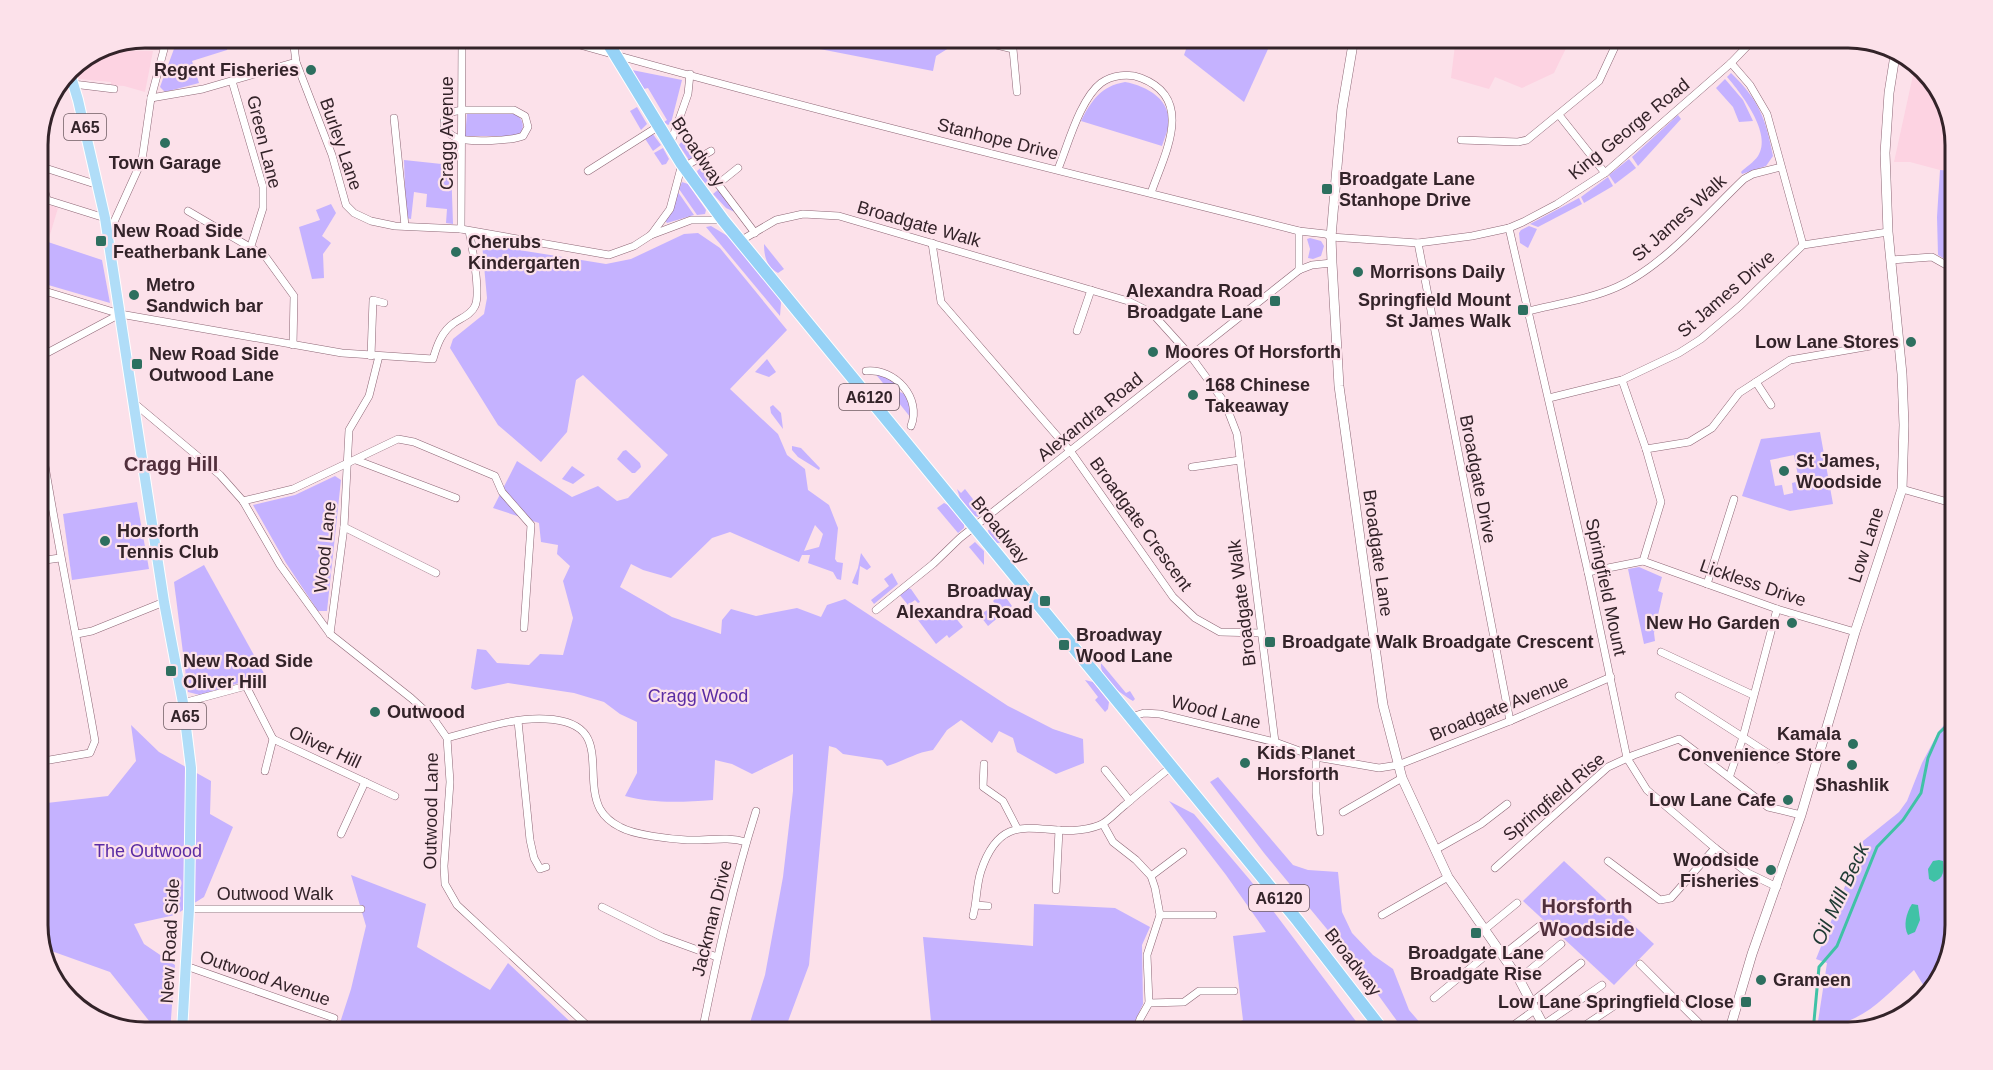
<svg xmlns="http://www.w3.org/2000/svg" width="1993" height="1070" font-family="Helvetica,sans-serif">
<style>
.built{fill:#fdd3e2}
.green{fill:#c5b2ff;fill-rule:evenodd}
.water{fill:#40c2a6}
.lines{fill:none;stroke-linecap:round;stroke-linejoin:round}
.stream{stroke:#40c2a6;stroke-width:3}
.minor-casing{stroke:#8d6675;stroke-width:8}
.tertiary-casing{stroke:#8d6675;stroke-width:10}
.primary-casing{stroke:#fff;stroke-width:12}
.trunk-casing{stroke:#fff;stroke-width:14}
.minor{stroke:#fff;stroke-width:7}
.tertiary{stroke:#fff;stroke-width:9}
.primary{stroke:#b0ddf8;stroke-width:10}
.trunk{stroke:#96d2f6;stroke-width:12}
.poi-dot{fill:#2d6f5f;stroke:#fce1ea;stroke-width:2}
.labels{text-anchor:middle;dominant-baseline:central;stroke-width:4.5;stroke-linejoin:round;paint-order:stroke}
.shield{fill:#fce1ea;stroke:#6f5c63;stroke-width:1.5}
.shield-label{font-size:16px;font-weight:bold;fill:#332329}
.poi-label{font-size:18px;font-weight:bold;fill:#332329;stroke:#fce1ea;text-anchor:start}
.street-label{font-size:18px;fill:#332329;stroke:#fce1ea}
.park-label{font-size:18px;fill:#5a2ca4;stroke:#fce1ea}
.neighbourhood-label{font-size:20px;font-weight:bold;fill:#512f3c;stroke:#fce1ea}
.water-label{font-size:20px;font-style:italic;fill:#1f3a33;stroke:#fce1ea}
.rim{fill:none;stroke:#332329;stroke-width:3}
</style>
<rect width="100%" height="100%" fill="#fce1ea"/>
<g class="built">
<polygon points="1419,38 1571,38 1554,73 1522,88 1495,77 1489,89 1451,78 1455,45"/>
<polygon points="97,50 153,51 145,92 124,86 111,85 111,82 79,79 75,65"/>
<polygon points="1915,66 1938,86 1955,139 1955,171 1940,170 1910,162 1894,162"/>
<polygon points="38,201 58,208 43,258 38,256"/>
</g>
<g class="green">
<polygon points="178,38 235,38 230,40 227,50 192,61 199,83 165,92 160,87"/>
<polygon points="763,38 959,38 960,41 936,56 933,71"/>
<polygon points="1190,38 1273,38 1244,102 1184,55"/>
<polygon points="632,70 682,80 671,123 668,125 664,122 667,120 648,88 644,89"/>
<path d="M1731,73C1759,100 1766,119 1773,156L1766,166L1742,174L1741,172C1746,167 1754,162 1758,156C1773,134 1741,93 1727,77Z"/>
<polygon points="1725,79 1743,100 1753,121 1739,122 1733,107 1716,88"/>
<path d="M1125,82C1147,86 1173,100 1168,127C1167,133 1164,139 1162,146L1081,121C1091,101 1101,86 1125,82Z"/>
<polygon points="637,107 647,124 641,130 630,111"/>
<path d="M514,113C522,118 525,124 521,133L513,136H465L467,114Z"/>
<polygon points="1678,115 1681,119 1638,166 1632,157"/>
<polygon points="652,133 661,145 653,151 644,137"/>
<polygon points="685,137 696,157 689,160 679,145"/>
<polygon points="663,148 669,159 666,164 662,165 654,153"/>
<polygon points="1629,159 1636,168 1615,184 1609,175"/>
<polygon points="404,160 451,165 453,224 446,223 447,209 426,207 427,194 414,192 411,219 406,218"/>
<polygon points="703,166 713,180 707,185 699,177 697,171"/>
<polygon points="1940,170 1955,171 1955,265 1938,255 1937,217"/>
<polygon points="1608,177 1613,186 1584,203 1581,197"/>
<polygon points="682,182 688,184 706,210 705,214 697,215 679,189"/>
<polygon points="720,188 741,215 726,208 713,194"/>
<polygon points="678,192 694,215 667,223 665,220"/>
<polygon points="1579,198 1582,204 1538,227 1530,224"/>
<polygon points="331,204 336,213 322,236 331,243 323,254 324,278 312,279 299,227 320,220 316,210"/>
<polygon points="711,226 731,238 780,299 781,303 780,316 706,227"/>
<polygon points="1529,226 1537,229 1528,248 1520,243 1519,233 1521,230"/>
<path d="M698,233L720,248L787,330L730,389L778,434L787,455L805,469L808,490L829,505L838,528L835,559L837,562L843,563L841,580L837,579L833,572L808,563L810,555H802L799,562L730,532L712,538L671,578L643,570L631,564L620,587L672,617L721,634L722,620L731,609L756,616L797,608L821,617L827,605L845,599L1008,706L1053,729L1083,739L1084,763L1056,774L1017,752L1013,738L999,731L992,743L961,720L947,730L933,750C914,753 905,761 887,766L882,760L843,754L836,748L829,746L809,965L784,1032H747L765,975L783,877L793,791V754L752,774L732,764L715,760L713,800C683,802 654,804 625,796L637,773V722L620,714L604,702L574,693L508,683L475,690L471,688L477,649L486,650L497,663L529,665L540,654L563,655L573,618L563,581L570,566L557,554L558,545L541,542L539,523L493,508L517,461L572,497L598,486L617,501L628,498L668,455L583,375L576,380L567,432L541,462L498,425L450,348L453,339L484,314L487,298L482,244L606,264L631,259L684,234ZM815,525L823,534L819,547L804,551Z"/>
<polygon points="1310,238 1321,241 1324,246 1321,256 1313,259 1308,258 1310,249 1307,239"/>
<polygon points="48,242 102,260 110,303 38,282 38,256 43,258"/>
<path d="M764,244L784,269L778,273C767,267 764,257 764,244Z"/>
<polygon points="767,359 776,372 769,377 755,372"/>
<path d="M874,372L894,378L900,392C913,397 910,404 911,418Z"/>
<polygon points="773,405 781,413 783,429 771,413 770,407"/>
<path d="M1820,432L1833,504L1790,511L1742,496L1761,439ZM1794,455L1799,481L1792,483L1793,493L1784,495L1782,485L1775,486L1770,460Z"/>
<polygon points="792,446 801,448 820,468 819,470 798,457 792,450"/>
<polygon points="626,450 640,463 641,467 635,473 632,473 617,459 623,451"/>
<polygon points="572,466 585,475 573,484 562,479"/>
<polygon points="335,476 341,480 327,611 318,611 286,563 253,505 295,495"/>
<polygon points="957,489 961,493 965,489 983,512 978,517 975,516 960,498"/>
<polygon points="137,502 149,569 72,580 63,514"/>
<polygon points="944,503 948,505 964,524 964,528 958,533 937,508"/>
<polygon points="993,527 1000,532 1003,536 998,539 1000,543 996,543 989,535 988,530"/>
<polygon points="975,542 984,551 984,565 969,547"/>
<polygon points="861,553 871,567 867,570 860,566 858,585 852,583 858,568"/>
<polygon points="204,565 265,675 200,695 188,692 174,582"/>
<polygon points="1639,567 1662,577 1658,591 1663,593 1654,633 1655,641 1644,644 1628,569"/>
<polygon points="892,573 898,584 874,604 871,600 889,586 884,579"/>
<polygon points="908,588 911,589 920,602 918,603 915,600 908,605 899,594"/>
<polygon points="1002,592 1012,606 988,626 981,617 984,612 996,605 993,601"/>
<polygon points="946,606 963,627 949,638 947,635 936,644 915,616 923,609 934,617"/>
<path d="M1101,663L1126,693L1130,691L1135,699L1133,701C1120,693 1099,678 1101,663Z"/>
<polygon points="1085,680 1093,682 1109,702 1108,709 1105,712 1095,700 1098,697"/>
<path d="M1955,712V925L1944,973L1927,991L1914,970C1881,1000 1863,1024 1817,1028L1827,963L1816,959L1863,841L1899,812L1907,801L1922,763L1939,731Z"/>
<polygon points="131,725 159,752 211,781 210,814 233,827 204,897 175,915 134,924 144,944 175,965 170,1032 158,1032 110,972 43,948 38,932 38,804 108,796 136,761"/>
<polygon points="1218,777 1293,865 1308,870 1338,872 1342,912 1352,933 1373,955 1393,969 1409,1010 1428,1032 1405,1032 1355,963 1264,853 1210,782"/>
<polygon points="1169,801 1194,814 1250,880 1364,1032 1342,1032 1336,1024 1325,1032 1175,1032 1228,1027 1243,1020 1233,936 1266,932 1226,875"/>
<polygon points="1564,861 1654,944 1614,985 1523,901"/>
<polygon points="351,875 426,904 417,947 490,990 508,963 581,1032 337,1032 351,989 366,926"/>
<polygon points="1034,904 1115,908 1150,927 1142,945 1143,1004 1130,1032 932,1032 923,937 1033,946"/>
</g>
<g class="water">
<path d="M1939,860L1943,861C1944,871 1944,878 1934,882L1929,879L1928,869L1933,861Z"/>
<path d="M1912,904L1918,905L1920,920L1915,932L1908,935C1903,926 1906,913 1912,904Z"/>
</g>
<g class="lines">
<g class="stream">
<polyline points="38,855 44,851"/>
<polyline points="1813,1032 1819,967 1837,946 1877,847 1903,820 1921,793 1928,758 1939,733 1955,718"/>
</g>
<defs>
<g id="minor">
<polyline points="293,38 296,62 332,155 346,205 354,213 371,221 395,226 461,229 609,255 634,246 651,235 670,209 682,164"/>
<path d="M555,38C801,108 1051,168 1299,231L1326,234L1331,237L1418,243L1472,236L1509,228L1523,222L1557,204L1605,173L1731,63L1755,38"/>
<polyline points="975,38 976,40 1013,49 1017,92"/>
<polyline points="1405,38 1449,45"/>
<polyline points="112,44 164,46"/>
<polyline points="1731,63 1750,85 1767,114 1803,245"/>
<polyline points="232,81 263,187 263,208 251,246"/>
<polyline points="73,84 114,89"/>
<polyline points="151,98 203,89 296,62"/>
<path d="M463,110H514L525,116L528,127L523,136C511,141 473,142 460,139C453,137 449,134 444,128V121L451,112Z"/>
<polyline points="1559,115 1605,173"/>
<polyline points="394,118 405,226"/>
<polyline points="1461,140 1518,142 1527,140 1599,81 1619,38"/>
<polyline points="670,145 688,94 690,74"/>
<polyline points="38,165 47,200"/>
<polyline points="39,166 98,185"/>
<polyline points="684,167 711,151"/>
<polyline points="738,168 718,184 755,233"/>
<path d="M1058,169C1068,145 1080,99 1101,83C1112,75 1129,73 1141,78C1196,99 1164,155 1151,193"/>
<polyline points="588,171 659,126"/>
<polyline points="38,197 105,218"/>
<polyline points="188,211 265,256 294,296 293,345"/>
<polyline points="1509,228 1588,572 1627,758 1647,790 1715,848 1748,873 1777,887"/>
<polyline points="461,229 462,38"/>
<polyline points="108,235 142,160 151,98 167,38"/>
<polyline points="651,235 691,220 723,220"/>
<polyline points="740,241 776,220 803,214 839,216 1128,301 1152,313 1190,355 1225,403 1237,434 1275,742"/>
<polyline points="932,243 941,302 1071,452 1173,597 1195,618 1220,632 1261,633"/>
<polyline points="1418,243 1510,721"/>
<polyline points="1891,260 1932,257 1955,270"/>
<polyline points="1299,270 1299,231"/>
<path d="M38,289L120,314L342,353L433,359C437,345 442,331 454,323C461,318 471,315 475,306C481,294 472,245 469,231"/>
<path d="M1528,311C1557,304 1590,299 1617,287C1664,266 1707,214 1744,179L1753,174L1781,167"/>
<polyline points="1077,331 1091,290"/>
<polyline points="38,353 47,353 120,314"/>
<polyline points="371,356 373,300 384,303"/>
<path d="M866,371C895,368 922,398 911,426"/>
<polyline points="1756,382 1771,405"/>
<polyline points="1549,398 1622,380 1679,353 1701,339 1740,306 1803,245 1888,232"/>
<polyline points="134,403 220,475 243,501 280,565 330,634 411,698 433,718 447,738 450,782 444,866 445,884 457,905 594,1032"/>
<polyline points="1646,449 1689,442 1712,428 1739,393 1790,360 1899,341"/>
<polyline points="356,460 456,498"/>
<polyline points="1192,467 1240,460"/>
<polyline points="1902,489 1955,504"/>
<polyline points="243,501 293,489 398,439 414,442 495,476 502,492 531,525 524,628"/>
<polyline points="344,527 436,573"/>
<polyline points="38,561 60,558"/>
<polyline points="1643,561 1777,609 1855,632"/>
<polyline points="1588,572 1643,561 1661,502 1646,449 1622,380"/>
<polyline points="1707,584 1734,499"/>
<polyline points="876,610 933,564 960,538 1299,270 1312,265 1332,263"/>
<polyline points="77,634 92,631 164,602"/>
<polyline points="330,634 344,527 349,430 369,396 379,356"/>
<polyline points="1661,652 1753,695"/>
<polyline points="1679,696 1777,759"/>
<polyline points="183,703 246,686 273,739 395,796"/>
<polyline points="1131,717 1144,713 1160,714 1275,742 1316,757 1379,768 1398,765 1510,721 1611,677"/>
<polyline points="518,721 530,840 534,858 540,869 546,867"/>
<path d="M447,738C478,730 513,717 546,719C614,722 582,774 600,809C604,816 612,823 620,827C634,835 670,839 687,840C708,841 726,836 746,842"/>
<polyline points="1316,757 1316,793 1320,832"/>
<path d="M38,762L90,753L95,741C78,643 58,546 42,448"/>
<polyline points="984,764 983,787 1003,801 1017,828"/>
<polyline points="1105,770 1130,801"/>
<polyline points="265,771 273,739"/>
<polyline points="1730,775 1743,737 1777,609"/>
<polyline points="1343,812 1402,778"/>
<polyline points="1103,824 1113,842 1136,860 1151,876 1155,888 1160,915 1147,955 1149,1003 1184,1002 1199,991 1234,991"/>
<polyline points="341,834 365,782"/>
<polyline points="1435,850 1481,824 1507,804"/>
<polyline points="1608,861 1660,900 1671,898 1715,848"/>
<polyline points="1495,868 1608,767 1634,755 1679,739 1768,807 1801,815"/>
<polyline points="1151,876 1183,852"/>
<polyline points="1056,890 1059,830"/>
<polyline points="976,905 988,906"/>
<polyline points="602,907 662,937 717,957"/>
<polyline points="189,909 361,909"/>
<polyline points="1160,915 1213,915"/>
<polyline points="1382,915 1448,877"/>
<path d="M973,916C977,902 976,886 981,871C1005,798 1050,845 1100,825C1109,821 1117,811 1125,805C1140,792 1156,779 1171,767"/>
<polyline points="1484,930 1517,903"/>
<polyline points="1503,955 1542,924"/>
<polyline points="1640,964 1708,1032"/>
<polyline points="186,966 334,1018"/>
<polyline points="1519,979 1561,944"/>
<polyline points="1434,998 1496,947"/>
<polyline points="1532,1002 1581,963"/>
<polyline points="1543,1025 1602,985"/>
<path d="M702,1032C717,958 733,884 756,811"/>
<polyline points="1136,1032 1140,1019 1149,1003"/>
<polyline points="1504,1032 1536,1009"/>
<polyline points="1575,1032 1620,1002"/>
</g>
<g id="tertiary">
<polyline points="1354,38 1342,109 1338,155 1331,237 1332,263 1339,386 1383,705 1402,778 1448,877 1519,979 1547,1032"/>
<polyline points="1729,1032 1752,954 1801,815 1855,632 1902,489 1904,425 1902,374 1888,232 1885,153 1889,93 1896,49"/>
</g>
<polyline id="primary" points="69,70 78,100 105,218 164,602 183,703 191,768 189,909 182,1032"/>
<polyline id="trunk" points="605,38 682,164 723,220 1298,921 1384,1032"/>
</defs>
<use href="#minor" class="minor-casing"/>
<use href="#tertiary" class="tertiary-casing"/>
<use href="#primary" class="primary-casing"/>
<use href="#trunk" class="trunk-casing"/>
<use href="#minor" class="minor"/>
<use href="#tertiary" class="tertiary"/>
<use href="#primary" class="primary"/>
<use href="#trunk" class="trunk"/>
</g>
<g class="poi-dot">
<circle cx="311" cy="70" r="6"/>
<circle cx="165" cy="143" r="6"/>
<rect x="1321" y="183" width="12" height="12" rx="3"/>
<rect x="95" y="235" width="12" height="12" rx="3"/>
<circle cx="456" cy="252" r="6"/>
<circle cx="1358" cy="272" r="6"/>
<circle cx="134" cy="295" r="6"/>
<rect x="1269" y="295" width="12" height="12" rx="3"/>
<rect x="1517" y="304" width="12" height="12" rx="3"/>
<circle cx="1911" cy="342" r="6"/>
<circle cx="1153" cy="352" r="6"/>
<rect x="131" y="358" width="12" height="12" rx="3"/>
<circle cx="1193" cy="395" r="6"/>
<circle cx="1784" cy="471" r="6"/>
<circle cx="105" cy="541" r="6"/>
<rect x="1039" y="595" width="12" height="12" rx="3"/>
<circle cx="1792" cy="623" r="6"/>
<rect x="1264" y="636" width="12" height="12" rx="3"/>
<rect x="1058" y="639" width="12" height="12" rx="3"/>
<rect x="165" y="665" width="12" height="12" rx="3"/>
<circle cx="375" cy="712" r="6"/>
<circle cx="1853" cy="744" r="6"/>
<circle cx="1245" cy="763" r="6"/>
<circle cx="1852" cy="765" r="6"/>
<circle cx="1788" cy="800" r="6"/>
<circle cx="1771" cy="870" r="6"/>
<rect x="1470" y="927" width="12" height="12" rx="3"/>
<circle cx="1761" cy="980" r="6"/>
<rect x="1740" y="996" width="12" height="12" rx="3"/>
</g>
<g class="labels">
<g class="shield">
<rect x="64" y="114" width="42" height="26" rx="4.5"/>
<rect x="839" y="384" width="60" height="26" rx="4.5"/>
<rect x="164" y="703" width="42" height="26" rx="4.5"/>
<rect x="1249" y="885" width="60" height="26" rx="4.5"/>
</g>
<g class="shield-label">
<text x="85" y="127">A65</text>
<text x="869" y="397">A6120</text>
<text x="185" y="716">A65</text>
<text x="1279" y="898">A6120</text>
</g>
<g class="poi-label">
<text x="299" y="70" text-anchor="end">Regent Fisheries</text>
<text x="165" y="163" text-anchor="middle">Town Garage</text>
<text x="1339" y="179">Broadgate Lane<tspan x="1339" dy="21">Stanhope Drive</tspan></text>
<text x="113" y="231">New Road Side<tspan x="113" dy="21">Featherbank Lane</tspan></text>
<text x="468" y="242">Cherubs<tspan x="468" dy="21">Kindergarten</tspan></text>
<text x="1370" y="272">Morrisons Daily</text>
<text x="146" y="285">Metro<tspan x="146" dy="21">Sandwich bar</tspan></text>
<text x="1263" y="291" text-anchor="end">Alexandra Road<tspan x="1263" dy="21">Broadgate Lane</tspan></text>
<text x="1511" y="300" text-anchor="end">Springfield Mount<tspan x="1511" dy="21">St James Walk</tspan></text>
<text x="1899" y="342" text-anchor="end">Low Lane Stores</text>
<text x="1165" y="352">Moores Of Horsforth</text>
<text x="149" y="354">New Road Side<tspan x="149" dy="21">Outwood Lane</tspan></text>
<text x="1205" y="385">168 Chinese<tspan x="1205" dy="21">Takeaway</tspan></text>
<text x="1796" y="461">St James,<tspan x="1796" dy="21">Woodside</tspan></text>
<text x="117" y="531">Horsforth<tspan x="117" dy="21">Tennis Club</tspan></text>
<text x="1033" y="591" text-anchor="end">Broadway<tspan x="1033" dy="21">Alexandra Road</tspan></text>
<text x="1780" y="623" text-anchor="end">New Ho Garden</text>
<text x="1076" y="635">Broadway<tspan x="1076" dy="21">Wood Lane</tspan></text>
<text x="1282" y="642">Broadgate Walk Broadgate Crescent</text>
<text x="183" y="661">New Road Side<tspan x="183" dy="21">Oliver Hill</tspan></text>
<text x="387" y="712">Outwood</text>
<text x="1841" y="734" text-anchor="end">Kamala<tspan x="1841" dy="21">Convenience Store</tspan></text>
<text x="1257" y="753">Kids Planet<tspan x="1257" dy="21">Horsforth</tspan></text>
<text x="1852" y="785" text-anchor="middle">Shashlik</text>
<text x="1776" y="800" text-anchor="end">Low Lane Cafe</text>
<text x="1759" y="860" text-anchor="end">Woodside<tspan x="1759" dy="21">Fisheries</tspan></text>
<text x="1476" y="953" text-anchor="middle">Broadgate Lane<tspan x="1476" dy="21">Broadgate Rise</tspan></text>
<text x="1773" y="980">Grameen</text>
<text x="1734" y="1002" text-anchor="end">Low Lane Springfield Close</text>
</g>
<g class="street-label">
<text transform="translate(1629 129) rotate(-39)">King George Road</text>
<text transform="translate(447 133) rotate(-90)">Cragg Avenue</text>
<text transform="translate(998 139) rotate(14)">Stanhope Drive</text>
<text transform="translate(264 142) rotate(76)">Green Lane</text>
<text transform="translate(341 144) rotate(71)">Burley Lane</text>
<text transform="translate(698 152) rotate(56)">Broadway</text>
<text transform="translate(1679 218) rotate(-42)">St James Walk</text>
<text transform="translate(919 224) rotate(16)">Broadgate Walk</text>
<text transform="translate(1726 294) rotate(-41)">St James Drive</text>
<text transform="translate(1090 417) rotate(-39)">Alexandra Road</text>
<text transform="translate(1478 479) rotate(79)">Broadgate Drive</text>
<text transform="translate(1141 524) rotate(54)">Broadgate Crescent</text>
<text transform="translate(1000 530) rotate(51)">Broadway</text>
<text transform="translate(1866 545) rotate(-72)">Low Lane</text>
<text transform="translate(325 547) rotate(-84)">Wood Lane</text>
<text transform="translate(1378 553) rotate(82)">Broadgate Lane</text>
<text transform="translate(1753 583) rotate(19)">Lickless Drive</text>
<text transform="translate(1606 587) rotate(78)">Springfield Mount</text>
<text transform="translate(1242 603) rotate(-97)">Broadgate Walk</text>
<text transform="translate(1499 708) rotate(-22)">Broadgate Avenue</text>
<text transform="translate(1216 712) rotate(14)">Wood Lane</text>
<text transform="translate(325 747) rotate(25)">Oliver Hill</text>
<text transform="translate(1554 797) rotate(-40)">Springfield Rise</text>
<text transform="translate(431 811) rotate(-89)">Outwood Lane</text>
<text x="275" y="894">Outwood Walk</text>
<text transform="translate(712 918) rotate(-76)">Jackman Drive</text>
<text transform="translate(170 941) rotate(-87)">New Road Side</text>
<text transform="translate(1353 962) rotate(52)">Broadway</text>
<text transform="translate(265 978) rotate(19)">Outwood Avenue</text>
</g>
<g class="park-label">
<text x="698" y="696">Cragg Wood</text>
<text x="148" y="851">The Outwood</text>
</g>
<g class="neighbourhood-label">
<text x="171" y="464">Cragg Hill</text>
<text x="1587" y="906">Horsforth<tspan x="1587" dy="23">Woodside</tspan></text>
</g>
<g class="water-label">
<text transform="translate(1840 894) rotate(-65)">Oil Mill Beck</text>
</g>
</g>
<path d="M0 0H1993V1070H0ZM145 48H1848A97 97 0 0 1 1945 145V925A97 97 0 0 1 1848 1022H145A97 97 0 0 1 48 925V145A97 97 0 0 1 145 48Z" fill="#fce1ea" fill-rule="evenodd"/>
<path class="rim" d="M145 48H1848A97 97 0 0 1 1945 145V925A97 97 0 0 1 1848 1022H145A97 97 0 0 1 48 925V145A97 97 0 0 1 145 48Z"/>
</svg>
